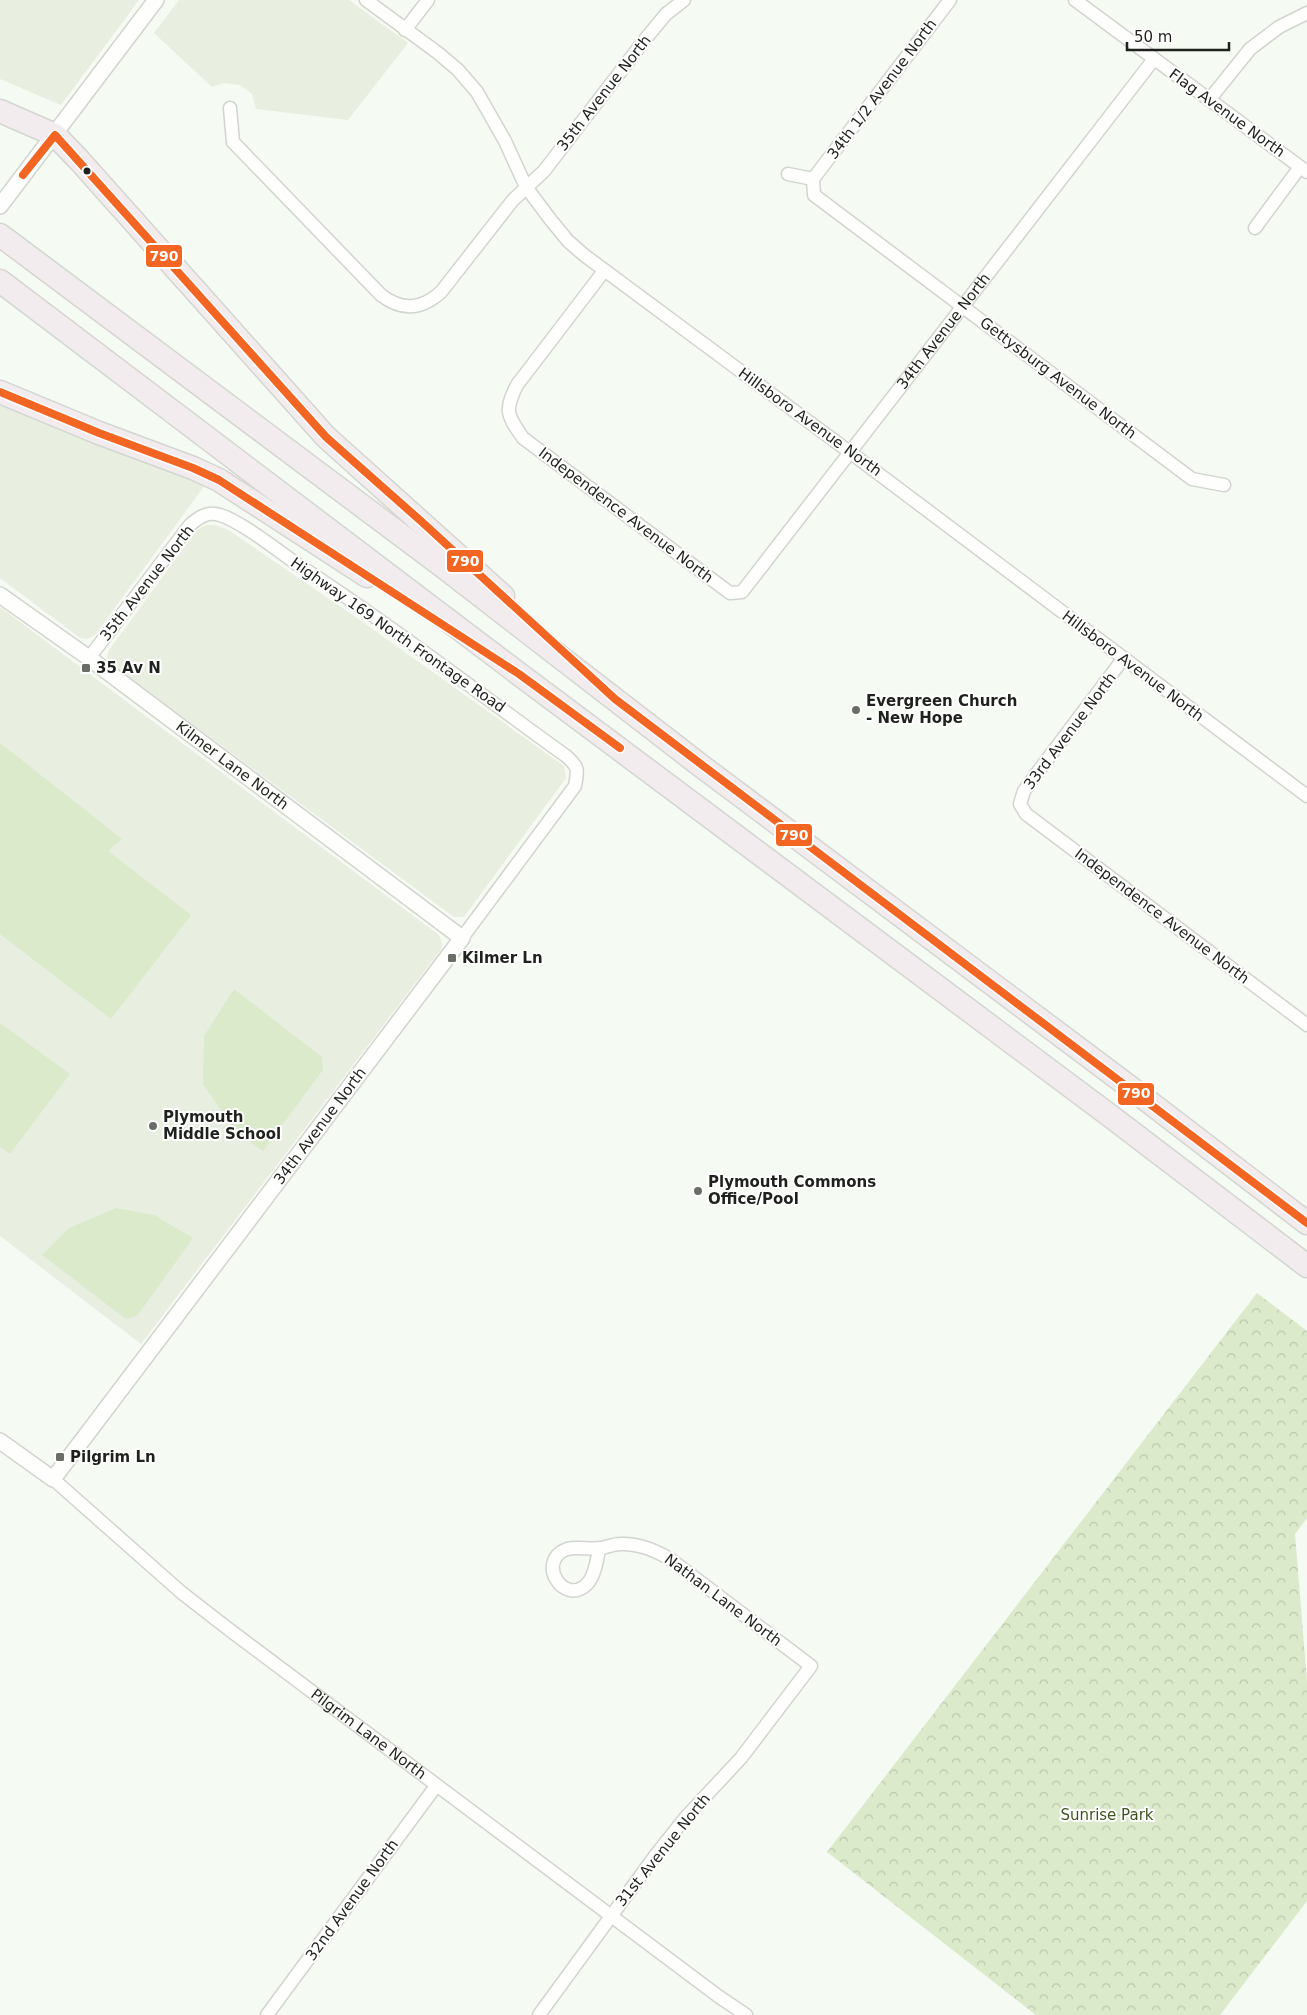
<svg xmlns="http://www.w3.org/2000/svg" width="1307" height="2015" font-family="'DejaVu Sans',sans-serif">
<style>
.built{fill:#e8efe1}
.green{fill:#daeacb}
.park{fill:url(#park-crowns)}
.lines{fill:none;stroke-linecap:round;stroke-linejoin:round}
.minor-casing{stroke:#d1d5cf;stroke-width:15}
.tertiary-casing{stroke:#d1d5cf;stroke-width:18}
.motorway-casing{stroke:#d3d6d1;stroke-width:25}
.minor{stroke:#fefefd;stroke-width:12}
.tertiary{stroke:#fefefd;stroke-width:15}
.motorway{stroke:#f3ecef;stroke-width:22}
.bus-1-casing{stroke:#fff;stroke-width:11}
.bus-1{stroke:#f26522;stroke-width:8}
.bus-dot{fill:#1f221c;stroke:#fff;stroke-width:2}
.poi-dot{fill:#6a6e67;stroke:#fff;stroke-width:2}
.labels{text-anchor:middle;dominant-baseline:central;stroke-width:4;stroke-linejoin:round;paint-order:stroke}
.street-label{font-size:15px;fill:#1f221c;stroke:#fff}
.poi-label{font-size:15px;font-weight:bold;fill:#1f221c;stroke:#fff;text-anchor:start}
.park-label{font-size:15px;fill:#3c541d;stroke:#fff}
.line-badge{stroke:#fff;stroke-width:2}
.badge-label{font-size:14px;text-anchor:middle;font-weight:bold;fill:#fff}
</style>
<defs>
<pattern id="park-crowns" width="20" height="18" patternUnits="userSpaceOnUse" patternTransform="scale(1.25)"><rect width="20" height="18" fill="#daeacb"/><path d="M2 6a3 3 0 1 1 6 0M12 15a3 3 0 1 1 6 0" fill="none" stroke="#bbc8ae"/></pattern>
</defs>
<rect width="100%" height="100%" fill="#f5faf2"/>
<g class="built">
<polygon points="0,0 139,0 61,105 0,79"/>
<polygon points="179,0 349,0 408,43 348,120 256,109 252,94 240,85 224,83 212,87 154,33"/>
<polygon points="0,404 58,424 208,481 95,635 88,639 80,638 0,578"/>
<polygon points="206,525 215,525 227,529 360,620 564,766 566,778 464,917 454,917 108,662 107,657 109,650 197,530"/>
<polygon points="0,607 439,935 442,943 442,948 141,1344 0,1236"/>
</g>
<g class="green">
<polygon points="0,743 122,839 108,851 191,915 111,1019 0,934"/>
<polygon points="234,989 322,1057 323,1070 263,1151 236,1132 203,1084 204,1036"/>
<polygon points="0,1023 70,1074 10,1154 0,1147"/>
<polygon points="116,1208 154,1215 193,1238 137,1316 126,1319 42,1255 69,1228"/>
</g>
<polygon class="park" points="1257,1293 1307,1331 1307,1518 1295,1534 1307,1682 1307,1901 1220,2015 1036,2015 827,1852"/>
<g class="lines">
<defs>
<g id="minor">
<polyline points="366,0 438,53 458,70 477,92 505,141 526,187 550,219 568,241 584,255 851,453 1307,796"/>
<polyline points="1075,0 1307,172"/>
<polyline points="405,30 428,0"/>
<polyline points="1209,100 1250,49 1279,27 1307,13"/>
<path d="M230,108L233,142L381,295C402,311 421,310 441,292L513,200L544,171L647,37L666,14L684,0"/>
<polyline points="788,174 813,179"/>
<polyline points="813,179 814,195 1192,479 1224,485"/>
<polyline points="813,179 950,0"/>
<polyline points="1255,228 1300,167"/>
<path id="s1" d="M604,271L517,385C504,411 507,415 523,438L730,593L742,592L1154,59"/>
<path d="M89,658L190,525C199,517 208,511 220,515C242,522 277,550 297,564C389,624 477,692 566,756C579,767 578,770 575,786L462,938"/>
<polyline points="1123,659 1034,777 1024,791 1020,804 1026,814 1307,1025"/>
<path id="s2" d="M53,1479L182,1593L231,1631L718,1996L746,2015"/>
<polyline points="267,2015 436,1786"/>
<path d="M539,2015L655,1856L686,1817L741,1758L811,1666L670,1559C655,1550 639,1543 620,1544C614,1544 607,1547 601,1548C590,1550 578,1546 567,1549C535,1561 564,1607 587,1584C595,1576 597,1560 599,1549"/>
</g>
<g id="tertiary">
<polyline points="0,206 156,0"/>
<path id="s3" d="M0,595L89,658L462,938L53,1479L0,1441"/>
</g>
<g id="motorway">
<polyline points="0,111 55,135 79,160 326,437 503,596"/>
<polyline points="0,235 441,565 696,762 1127,1085 1307,1223"/>
<polyline points="0,281 519,674 1113,1118 1307,1266"/>
<polyline points="0,392 99,433 193,468 219,480 367,576"/>
</g>
</defs>
<use href="#minor" class="minor-casing"/>
<use href="#tertiary" class="tertiary-casing"/>
<use href="#motorway" class="motorway-casing"/>
<use href="#minor" class="minor"/>
<use href="#tertiary" class="tertiary"/>
<use href="#motorway" class="motorway"/>
<defs>
<g id="bus-1">
<polyline points="23,175 55,135 326,437 422,522 615,699 1307,1223"/>
<polyline points="0,392 99,433 193,468 219,480 519,674 620,748"/>
</g>
</defs>
<use href="#bus-1" class="bus-1-casing"/>
<use href="#bus-1" class="bus-1"/>
</g>
<circle class="bus-dot" cx="87" cy="171" r="4.5"/>
<g class="poi-dot">
<rect x="81" y="663" width="10" height="10" rx="2.5"/>
<circle cx="856" cy="710" r="5"/>
<rect x="447" y="953" width="10" height="10" rx="2.5"/>
<circle cx="153" cy="1126" r="5"/>
<circle cx="698" cy="1191" r="5"/>
<rect x="55" y="1452" width="10" height="10" rx="2.5"/>
</g>
<g class="labels">
<g class="street-label">
<text transform="translate(882 89) rotate(-53)">34th 1/2 Avenue North</text>
<text transform="translate(604 93) rotate(-52)">35th Avenue North</text>
<text transform="translate(1227 113) rotate(36)">Flag Avenue North</text>
<text stroke="none"><textPath href="#s1" startOffset="802">34th Avenue North</textPath></text>
<text transform="translate(1058 378) rotate(37)">Gettysburg Avenue North</text>
<text transform="translate(810 422) rotate(36)">Hillsboro Avenue North</text>
<text transform="translate(626 515) rotate(37)">Independence Avenue North</text>
<text transform="translate(147 583) rotate(-52)">35th Avenue North</text>
<text transform="translate(398 635) rotate(35)">Highway 169 North Frontage Road</text>
<text transform="translate(1133 666) rotate(37)">Hillsboro Avenue North</text>
<text transform="translate(1070 731) rotate(-53)">33rd Avenue North</text>
<text stroke="none"><textPath href="#s3" startOffset="288">Kilmer Lane North</textPath></text>
<text transform="translate(1162 916) rotate(37)">Independence Avenue North</text>
<text transform="translate(320 1126) rotate(-53)">34th Avenue North</text>
<text transform="translate(723 1600) rotate(37)">Nathan Lane North</text>
<text stroke="none"><textPath href="#s2" startOffset="406">Pilgrim Lane North</textPath></text>
<text transform="translate(663 1850) rotate(-51)">31st Avenue North</text>
<text transform="translate(352 1900) rotate(-54)">32nd Avenue North</text>
</g>
<g class="poi-label">
<text x="96" y="668">35 Av N</text>
<text x="866" y="701">Evergreen Church<tspan x="866" dy="17">- New Hope</tspan></text>
<text x="462" y="958">Kilmer Ln</text>
<text x="163" y="1117">Plymouth<tspan x="163" dy="17">Middle School</tspan></text>
<text x="708" y="1182">Plymouth Commons<tspan x="708" dy="17">Office/Pool</tspan></text>
<text x="70" y="1457">Pilgrim Ln</text>
</g>
<g class="park-label">
<text x="1107" y="1815">Sunrise Park</text>
</g>
</g>
<g class="line-badge">
<rect x="145" y="244" width="38" height="24" rx="5" fill="#f26522"/>
<rect x="446" y="549" width="38" height="24" rx="5" fill="#f26522"/>
<rect x="775" y="823" width="38" height="24" rx="5" fill="#f26522"/>
<rect x="1117" y="1082" width="38" height="24" rx="5" fill="#f26522"/>
</g>
<g class="badge-label">
<text x="164" y="261">790</text>
<text x="465" y="566">790</text>
<text x="794" y="840">790</text>
<text x="1136" y="1098">790</text>
</g>
<path d="M1127 42v8h102v-8" fill="none" stroke="#1f221c" stroke-width="2.5"/>
<text x="1134" y="42" font-size="15" fill="#1f221c" stroke="#ffffff" stroke-width="4" paint-order="stroke">50 m</text>
</svg>
